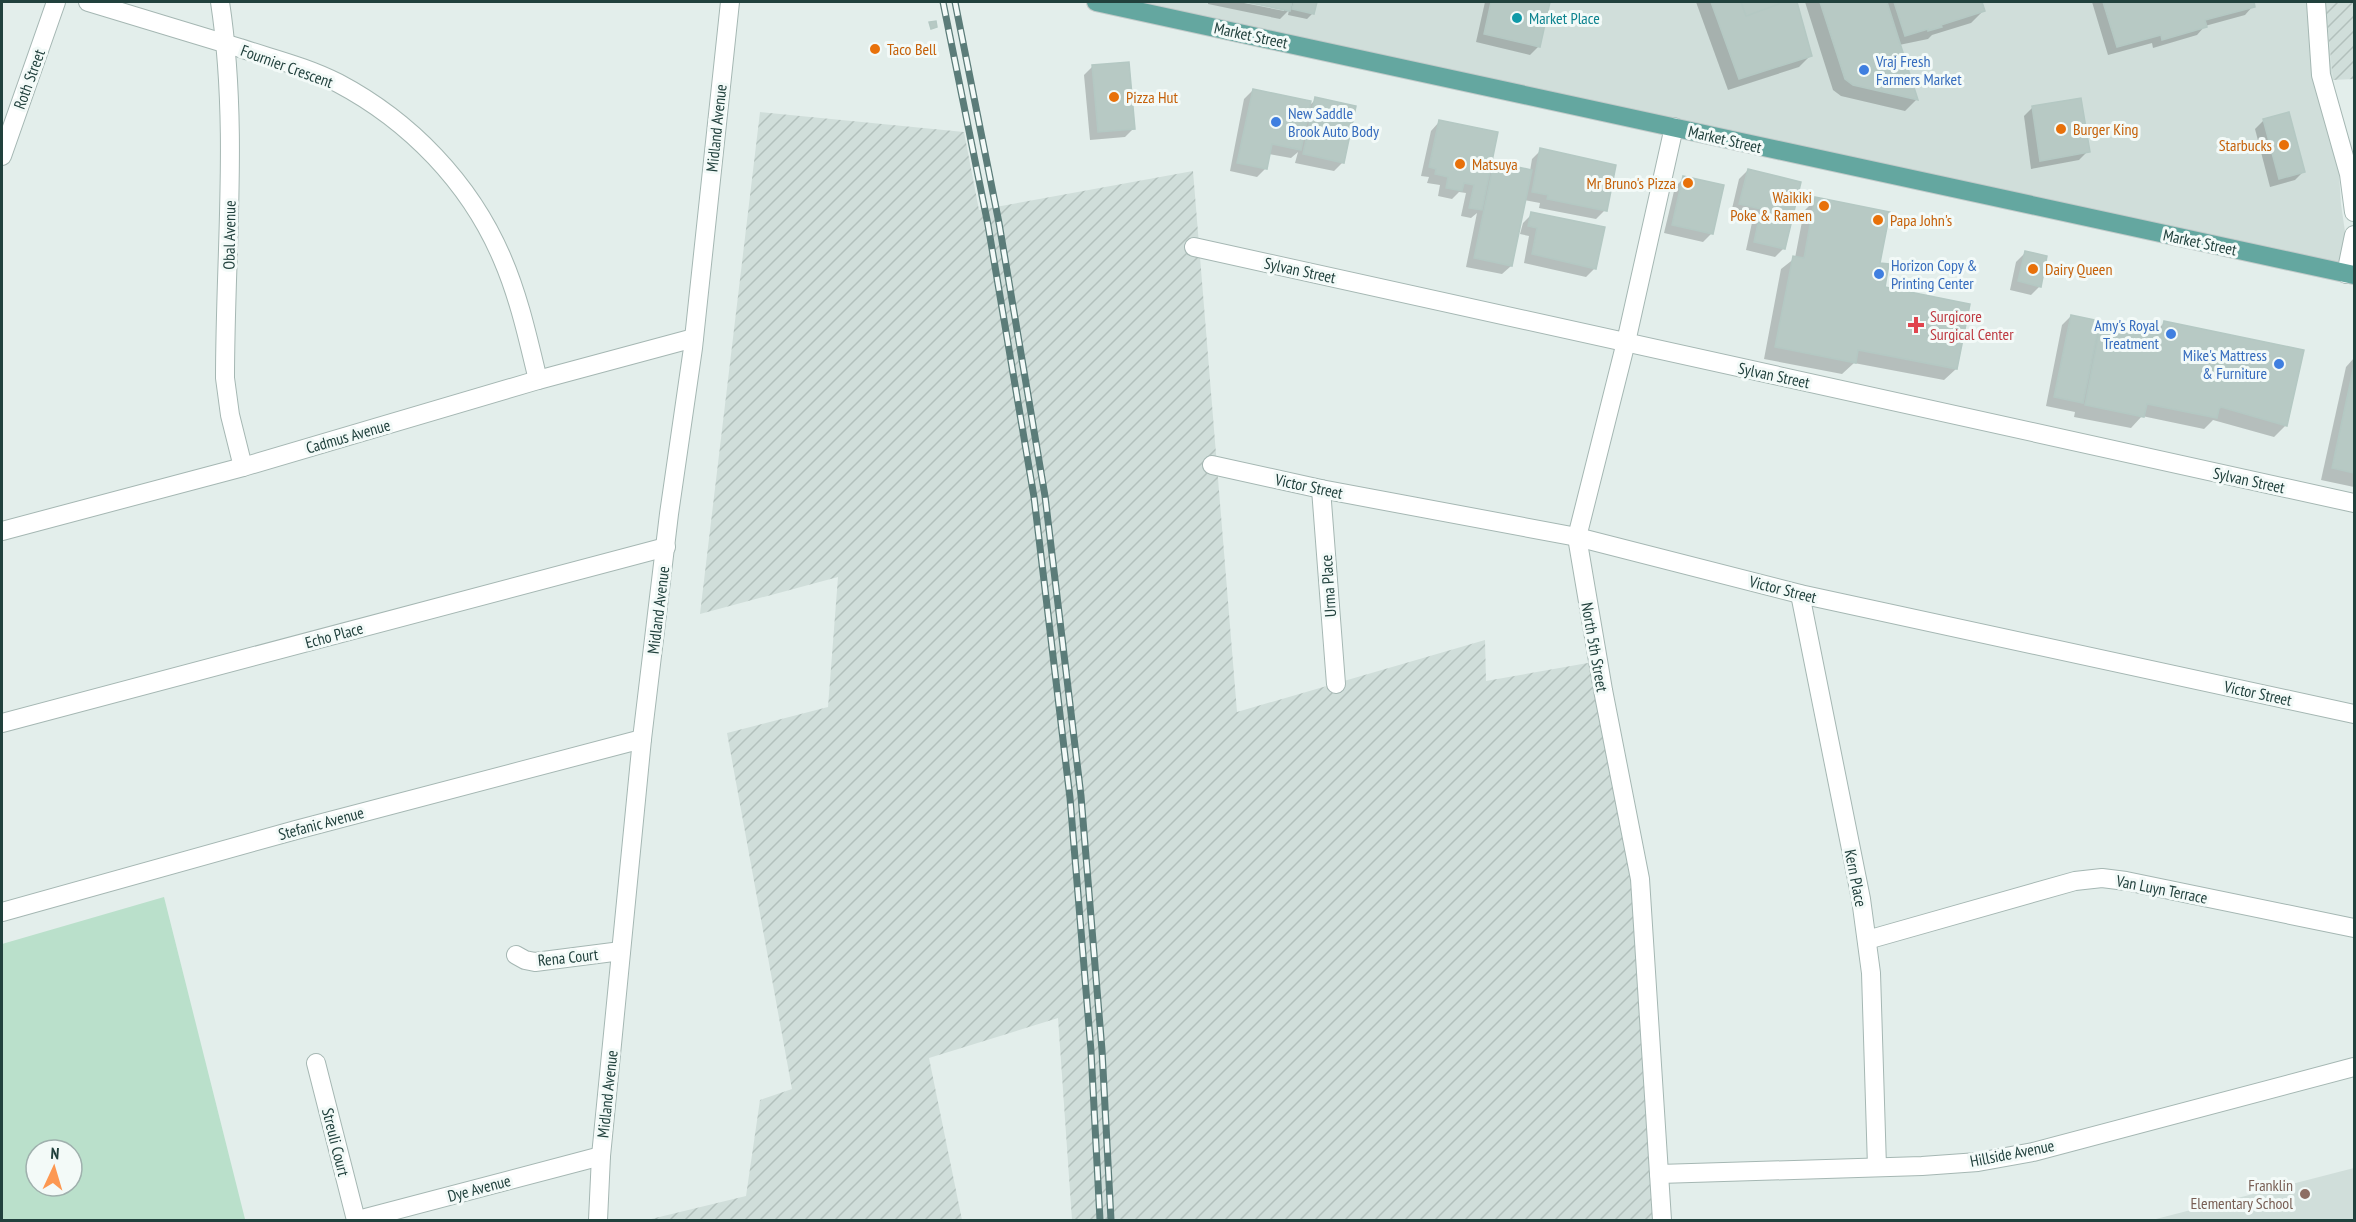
<svg xmlns="http://www.w3.org/2000/svg" width="2356" height="1222" font-family="'PT Sans Narrow',sans-serif">
<style>
.built{fill:#d0deda}
.industrial{fill:url(#industrial-furrows)}
.green{fill:#bae0cb;fill-rule:evenodd}
.shadow{fill:#0003}
.building{fill:#b7c9c4;stroke:#b4c8c3;stroke-width:1.5}
.lines{fill:none;stroke-linecap:round;stroke-linejoin:round}
.minor-casing{stroke:#a5b7b3;stroke-width:20}
.major-casing{stroke:#c1cac9;stroke-width:20}
.minor{stroke:#fff;stroke-width:18}
.major{stroke:#64a7a0;stroke-width:18}
.rail-casing{stroke:#5b7c79;stroke-width:7}
.rail{stroke:#f3faf8;stroke-width:4.5;stroke-dasharray:14;stroke-linecap:butt}
.culture-dot{fill:#0f9aa8;stroke:#f3faf8;stroke-width:2}
.food-dot{fill:#e8710a;stroke:#f3faf8;stroke-width:2}
.shop-dot{fill:#3f7fe0;stroke:#f3faf8;stroke-width:2}
.health-dot{fill:#e0444e;stroke:#f3faf8;stroke-width:2}
.education-dot{fill:#8d6e63;stroke:#f3faf8;stroke-width:2}
.labels{text-anchor:middle;dominant-baseline:central;stroke-width:6;stroke-linejoin:round;paint-order:stroke}
.culture-label{font-size:16px;fill:#0d838f;stroke:#f3faf8;text-anchor:start}
.street-label{font-size:16px;fill:#21413d;stroke:#f3faf8}
.food-label{font-size:16px;fill:#c56008;stroke:#f3faf8;text-anchor:start}
.shop-label{font-size:16px;fill:#366cbe;stroke:#f3faf8;text-anchor:start}
.health-label{font-size:16px;fill:#be3a42;stroke:#f3faf8;text-anchor:start}
.education-label{font-size:16px;fill:#785e54;stroke:#f3faf8;text-anchor:end}
</style>
<defs>
<pattern id="industrial-furrows" width="10" height="10" patternUnits="userSpaceOnUse" patternTransform="scale(1.5)"><rect width="10" height="10" fill="#d0deda"/><path d="M-1 1l2-2M0 10L10 0M9 11l2-2" fill="none" stroke="#b2c0bc"/></pattern>
</defs>
<rect width="100%" height="100%" fill="#e3eeeb"/>
<g class="built">
<polygon points="1132,2 2325,2 2333,80 2341,204 2350,266"/>
<polygon points="2354,1168 2354,1220 2156,1220 2156,1219"/>
</g>
<g class="industrial">
<polygon points="2325,2 2354,2 2354,79 2333,80"/>
<polygon points="760,112 964,132 979,210 1193,171 1237,712 1485,640 1486,681 1599,661 1649,916 1669,1220 1072,1220 1058,1018 929,1058 962,1220 647,1220 746,1196 760,1100 792,1089 727,733 828,707 838,577 700,614"/>
</g>
<path class="green" d="M164,897L245,1219L2,1220V944ZM36,1150H72V1186H36Z"/>
<g class="shadow">
<polygon points="1208,2 1239,2 1284,11 1284,8 1253,2 1316,2 1313,13 1307,19 1288,15 1289,10 1280,19 1208,4"/>
<polygon points="1485,2 1548,2 1539,46 1530,55 1476,42"/>
<polygon points="1696,2 1795,2 1811,55 1799,67 1728,90"/>
<polygon points="1805,2 1980,2 1983,11 1971,23 1932,35 1928,39 1899,45 1917,99 1905,111 1841,96 1833,90"/>
<polygon points="2092,2 2252,2 2253,6 2245,15 2205,26 2197,35 2153,48 2152,43 2108,55"/>
<polygon points="1093,66 1134,128 1125,137 1090,140 1084,75"/>
<polygon points="1253,90 1309,106 1316,99 1343,162 1334,171 1295,163 1298,152 1291,158 1269,154 1266,168 1257,177 1230,171 1244,99"/>
<polygon points="2032,108 2088,151 2079,160 2031,169 2024,116"/>
<polygon points="2264,120 2304,171 2295,180 2270,187 2255,129"/>
<polygon points="1439,122 1488,170 1494,164 1530,171 1532,159 1541,150 1605,210 1596,219 1539,208 1540,203 1524,200 1511,266 1502,274 1466,267 1477,213 1471,218 1461,216 1466,193 1459,192 1452,199 1438,196 1440,185 1427,183 1429,177 1421,176 1431,131"/>
<polygon points="1748,170 1784,248 1775,257 1746,250 1753,218 1731,213 1739,179"/>
<polygon points="1684,178 1712,233 1703,242 1664,233 1675,187"/>
<polygon points="1816,199 1878,264 1883,288 1956,369 1944,380 1854,363 1842,374 1764,359 1781,269 1795,258 1804,211"/>
<polygon points="1532,214 1595,268 1586,277 1524,263 1529,236 1520,234 1523,223"/>
<polygon points="2025,253 2040,286 2031,295 2010,290 2016,262"/>
<polygon points="2071,316 2097,329 2102,324 2153,334 2165,322 2286,425 2274,437 2213,420 2204,429 2142,416 2131,428 2074,417 2075,412 2046,406 2062,325"/>
<polygon points="2354,358 2354,487 2321,480 2346,367"/>
</g>
<g class="building">
<polygon points="1246,2 1292,2 1290,11"/>
<polygon points="1294,2 1317,2 1314,14 1292,9"/>
<polygon points="1491,2 1550,2 1540,47 1484,34"/>
<polygon points="1711,2 1797,2 1812,56 1739,79"/>
<polygon points="1741,2 1779,2 1779,4 1746,16"/>
<polygon points="1820,2 1887,2 1918,100 1853,85 1845,79"/>
<polygon points="1894,2 1982,2 1985,11 1941,25 1942,27 1928,31 1928,29 1905,36"/>
<polygon points="2103,2 2254,2 2255,7 2205,20 2207,27 2162,40 2161,35 2117,47"/>
<polygon points="936,21 937,27 931,29 929,22"/>
<polygon points="1129,62 1135,129 1098,132 1092,65"/>
<polygon points="1253,89 1311,101 1301,150 1272,144 1267,169 1237,163"/>
<polygon points="1315,97 1356,106 1344,163 1303,154"/>
<polygon points="2081,98 2090,152 2040,161 2032,106"/>
<polygon points="2289,112 2305,172 2279,179 2263,119"/>
<polygon points="1439,120 1498,132 1482,210 1469,208 1474,185 1464,183 1462,191 1446,188 1448,177 1435,174 1436,169 1429,167"/>
<polygon points="1540,148 1616,165 1607,211 1547,199 1548,195 1532,192"/>
<polygon points="1494,162 1532,170 1512,266 1474,258"/>
<polygon points="1748,169 1801,182 1785,249 1754,242 1761,209 1739,204"/>
<polygon points="1683,176 1724,185 1713,234 1672,225"/>
<polygon points="1815,197 1890,212 1880,263 1889,264 1885,287 1970,304 1957,369 1858,350 1856,363 1775,347 1793,256 1804,258"/>
<polygon points="1531,212 1605,227 1596,269 1532,254 1537,228 1528,226"/>
<polygon points="2025,251 2047,256 2041,287 2018,281"/>
<polygon points="2071,315 2100,321 2083,403 2054,397"/>
<polygon points="2164,321 2304,350 2287,426 2221,407 2219,409 2217,418 2147,404 2144,417 2085,405 2101,322 2161,334"/>
<polygon points="2354,365 2354,473 2332,468"/>
</g>
<g class="lines">
<defs>
<g id="minor">
<path d="M88,2C139,17 189,33 240,48C273,59 307,67 338,83C410,121 470,183 502,258C519,297 528,339 538,380"/>
<path d="M220,2C239,126 225,253 225,378L230,415L243,467"/>
<polyline points="2316,2 2321,75 2349,174 2354,212"/>
<polyline points="2,156 56,2"/>
<polyline points="1194,247 2354,503"/>
<polyline points="2346,274 2354,235"/>
<polyline points="1212,465 1321,489 1577,537 1800,594 2354,714"/>
<polyline points="1321,489 1336,684"/>
<polyline points="2,531 243,467 538,380 694,338"/>
<polyline points="1800,594 1861,899 1871,973 1877,1167"/>
<polyline points="2,723 666,547"/>
<polyline points="2,912 296,830 642,739"/>
<polyline points="1867,940 2075,881 2102,878 2126,881 2354,928"/>
<polyline points="516,955 525,960 535,962 621,951"/>
<polyline points="316,1063 356,1220"/>
<polyline points="1659,1174 1922,1166 1978,1162 2033,1152 2354,1067"/>
<polyline points="358,1220 601,1156"/>
<polyline points="598,1220 601,1156 642,739 669,514 693,348 730,2"/>
<polyline points="1662,1220 1640,879 1603,690 1577,537 1626,342 1674,127"/>
</g>
<polyline id="major" points="1096,2 2354,275"/>
</defs>
<use href="#minor" class="minor-casing"/>
<use href="#major" class="major-casing"/>
<use href="#minor" class="minor"/>
<use href="#major" class="major"/>
<defs>
<g id="rail">
<polyline points="943,2 988,225 1034,497 1070,798 1091,1051 1100,1220"/>
<polyline points="955,2 999,223 1045,496 1081,796 1102,1050 1111,1220"/>
</g>
</defs>
<use href="#rail" class="rail-casing"/>
<use href="#rail" class="rail"/>
</g>
<circle class="culture-dot" cx="1517" cy="18" r="6"/>
<g class="food-dot">
<circle cx="875" cy="49" r="6"/>
<circle cx="1114" cy="97" r="6"/>
<circle cx="2061" cy="129" r="6"/>
<circle cx="2284" cy="145" r="6"/>
<circle cx="1460" cy="164" r="6"/>
<circle cx="1688" cy="183" r="6"/>
<circle cx="1824" cy="206" r="6"/>
<circle cx="1878" cy="220" r="6"/>
<circle cx="2033" cy="269" r="6"/>
</g>
<g class="shop-dot">
<circle cx="1864" cy="70" r="6"/>
<circle cx="1276" cy="122" r="6"/>
<circle cx="1879" cy="274" r="6"/>
<circle cx="2171" cy="334" r="6"/>
<circle cx="2279" cy="364" r="6"/>
</g>
<path class="health-dot" d="M1913 316h6v6h6v6h-6v6h-6v-6h-6v-6h6z"/>
<circle class="education-dot" cx="2305" cy="1194" r="6"/>
<g class="labels">
<g class="culture-label">
<text x="1529" y="18">Market Place</text>
</g>
<g class="street-label">
<text transform="translate(1251 35) rotate(12)">Market Street</text>
<text transform="translate(287 66) rotate(20)">Fournier Crescent</text>
<text transform="translate(29 79) rotate(-70)">Roth Street</text>
<text transform="translate(716 128) rotate(-84)">Midland Avenue</text>
<text transform="translate(1725 139) rotate(13)">Market Street</text>
<text transform="translate(229 235) rotate(-89)">Obal Avenue</text>
<text transform="translate(2200 242) rotate(12)">Market Street</text>
<text transform="translate(1300 270) rotate(12)">Sylvan Street</text>
<text transform="translate(1774 375) rotate(12)">Sylvan Street</text>
<text transform="translate(348 436) rotate(-16)">Cadmus Avenue</text>
<text transform="translate(2249 480) rotate(12)">Sylvan Street</text>
<text transform="translate(1309 486) rotate(12)">Victor Street</text>
<text transform="translate(1328 586) rotate(-94)">Urma Place</text>
<text transform="translate(1783 589) rotate(14)">Victor Street</text>
<text transform="translate(658 610) rotate(-83)">Midland Avenue</text>
<text transform="translate(334 635) rotate(-15)">Echo Place</text>
<text transform="translate(1595 647) rotate(80)">North 5th Street</text>
<text transform="translate(2258 693) rotate(12)">Victor Street</text>
<text transform="translate(321 823) rotate(-15)">Stefanic Avenue</text>
<text transform="translate(1856 878) rotate(79)">Kern Place</text>
<text transform="translate(2162 889) rotate(11)">Van Luyn Terrace</text>
<text transform="translate(568 957) rotate(-6)">Rena Court</text>
<text transform="translate(607 1094) rotate(-84)">Midland Avenue</text>
<text transform="translate(336 1142) rotate(76)">Streuli Court</text>
<text transform="translate(2012 1153) rotate(-11)">Hillside Avenue</text>
<text transform="translate(479 1188) rotate(-15)">Dye Avenue</text>
</g>
<g class="food-label">
<text x="887" y="49">Taco Bell</text>
<text x="1126" y="97">Pizza Hut</text>
<text x="2073" y="129">Burger King</text>
<text x="2272" y="145" text-anchor="end">Starbucks</text>
<text x="1472" y="164">Matsuya</text>
<text x="1676" y="183" text-anchor="end">Mr Bruno's Pizza</text>
<text x="1812" y="197" text-anchor="end">Waikiki<tspan x="1812" dy="18">Poke &amp; Ramen</tspan></text>
<text x="1890" y="220">Papa John's</text>
<text x="2045" y="269">Dairy Queen</text>
</g>
<g class="shop-label">
<text x="1876" y="61">Vraj Fresh<tspan x="1876" dy="18">Farmers Market</tspan></text>
<text x="1288" y="113">New Saddle<tspan x="1288" dy="18">Brook Auto Body</tspan></text>
<text x="1891" y="265">Horizon Copy &amp;<tspan x="1891" dy="18">Printing Center</tspan></text>
<text x="2159" y="325" text-anchor="end">Amy's Royal<tspan x="2159" dy="18">Treatment</tspan></text>
<text x="2267" y="355" text-anchor="end">Mike's Mattress<tspan x="2267" dy="18">&amp; Furniture</tspan></text>
</g>
<g class="health-label">
<text x="1930" y="316">Surgicore<tspan x="1930" dy="18">Surgical Center</tspan></text>
</g>
<g class="education-label">
<text x="2293" y="1185">Franklin<tspan x="2293" dy="18">Elementary School</tspan></text>
</g>
</g>
<rect width="2356" height="1222" fill="none" stroke="#21413d" stroke-width="6"/>
<g transform="translate(54 1168) rotate(4)"><circle r="28" fill="#f3faf8" stroke="#9fb0ad" stroke-width="1.5"/>
<path d="M0-4.5L10 22L0 15L-10 22Z" fill="#fc9852"/>
<text y="-9" font-size="16" font-weight="bold" text-anchor="middle" fill="#21413d">N</text>
</g>
</svg>
